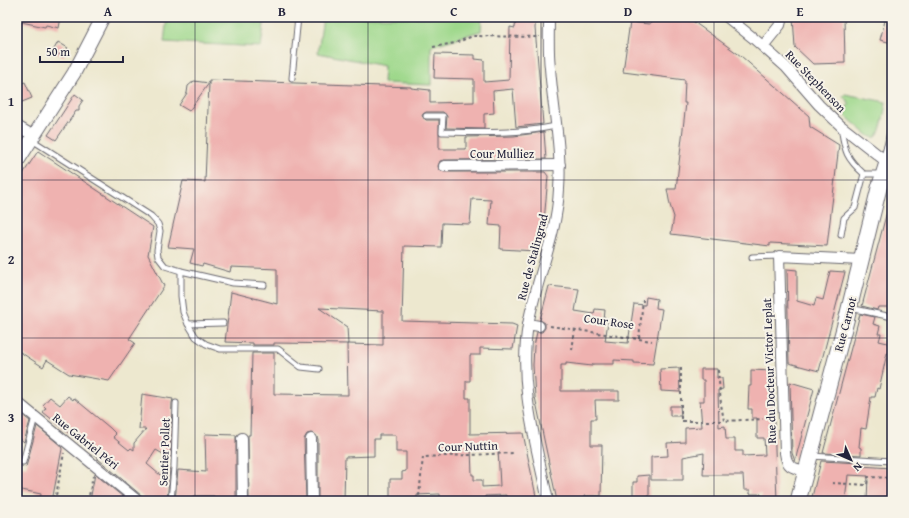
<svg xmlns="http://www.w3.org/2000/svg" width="909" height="518" font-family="'Gentium Book Plus',serif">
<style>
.green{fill:#9ed88b;stroke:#607d63}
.building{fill:#efb2b0;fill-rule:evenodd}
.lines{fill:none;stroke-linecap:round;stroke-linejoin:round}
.service-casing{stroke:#69676f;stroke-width:7}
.minor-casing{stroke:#69676f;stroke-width:12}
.tertiary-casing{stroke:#69676f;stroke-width:15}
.secondary-casing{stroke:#69676f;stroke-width:17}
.path{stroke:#69676f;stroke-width:2;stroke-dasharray:3 3;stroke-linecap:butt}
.service{stroke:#fff;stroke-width:5}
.minor{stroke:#fff;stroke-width:10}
.tertiary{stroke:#fff;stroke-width:13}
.secondary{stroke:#fff;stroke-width:15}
.grid{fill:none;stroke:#22223b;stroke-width:1;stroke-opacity:0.55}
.labels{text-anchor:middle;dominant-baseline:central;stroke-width:4;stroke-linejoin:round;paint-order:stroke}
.street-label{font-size:12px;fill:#22223b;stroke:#f7f3e8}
.neatline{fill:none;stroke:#22223b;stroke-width:1.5}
.grid-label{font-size:13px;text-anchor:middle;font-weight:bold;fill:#22223b}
</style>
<rect width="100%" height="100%" fill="#f7f3e8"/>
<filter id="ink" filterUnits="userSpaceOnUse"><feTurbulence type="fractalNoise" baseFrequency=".025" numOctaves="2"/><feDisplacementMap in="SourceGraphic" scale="8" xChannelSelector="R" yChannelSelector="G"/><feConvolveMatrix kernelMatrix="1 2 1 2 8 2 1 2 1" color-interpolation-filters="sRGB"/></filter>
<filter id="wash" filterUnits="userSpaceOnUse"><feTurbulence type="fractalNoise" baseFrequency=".012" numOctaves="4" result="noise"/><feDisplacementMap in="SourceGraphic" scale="16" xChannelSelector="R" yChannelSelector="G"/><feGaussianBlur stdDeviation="0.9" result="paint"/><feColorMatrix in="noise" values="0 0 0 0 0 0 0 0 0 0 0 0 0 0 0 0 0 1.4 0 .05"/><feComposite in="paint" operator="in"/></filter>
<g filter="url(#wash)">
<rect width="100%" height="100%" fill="#ede8cf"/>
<g class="green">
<polygon points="167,17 265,17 261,47 164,42"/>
<polygon points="323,17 482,17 481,31 431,46 431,85 383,83 384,66 318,53"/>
<path d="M845,94L886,102C885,109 881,134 876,137C873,138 872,137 869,136L841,112L850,104L843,96Z"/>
</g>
<g id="blocks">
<g class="building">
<polygon points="17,17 61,17 59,28 46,25 45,27 17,21"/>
<path d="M516,17H536L535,28L543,124L516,127L513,89L493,91L494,113L484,114V129L446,128L447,116L443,112H426L423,114L422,116L426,120H439V149H466V137L514,136L544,132L546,159L444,160L440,161L438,166L439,170L444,172H545L548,176L544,222L536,251L500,249L501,226L489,225L491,200L472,199L470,224L442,223L441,247L404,246L402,321L512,324L517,326L513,349L480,348V355H470V381H466V398H470V434L523,433L537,501H521V498L506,499V495L485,496V501H440V494L417,495V501L390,500V479H402V472L406,471V452H396V435H379V439H374V456L345,457L344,501H318V439L316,435L311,433L307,434L304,439L306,501H293V499H274L273,501H249L248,435H250L252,353H274V394L348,395L347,344L383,345V311L319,308L347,327L348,344L274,343V345H253V343L225,342L231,292L277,304V269L231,267L230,272L203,264L202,266L190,263L194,249L168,247L183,181L205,182L209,83L189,111L179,105L187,93L188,86L194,81L209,83V80L411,87V88L430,90V103L474,102V79L434,78L435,54L475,55V59L484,60V82L509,80L510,27L515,28ZM471,449H498L500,486L482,487V480H474V475H472Z"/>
<polygon points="654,17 687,17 741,56 809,116 810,127 839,145 827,246 770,243 770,246 671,234 674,217 670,205 667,189 676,189 686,103 684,103 685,80 623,72 630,22 650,24"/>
<polygon points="793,17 844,17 845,63 813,64 795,47"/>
<polygon points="886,17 892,17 892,43 880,40"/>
<polygon points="58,42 68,48 63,57 53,51"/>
<polygon points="25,82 32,98 17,104 17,85"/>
<polygon points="75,94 83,100 79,106 79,111 76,111 56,140 48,135"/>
<polygon points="38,151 153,227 148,255 164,286 129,339 135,343 109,381 69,374 47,360 43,367 17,350 17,183"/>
<polygon points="889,204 892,205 892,301 890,301 890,307 878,307 877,310 862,306"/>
<polygon points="787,269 797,270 797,301 814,306 816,298 823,300 830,271 845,272 819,371 789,363"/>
<polygon points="549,286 579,289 575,311 594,314 595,309 605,310 604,321 608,322 605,341 628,343 634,304 645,305 646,297 657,299 656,308 662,309 653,364 634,363 634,361 614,360 614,364 593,364 592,366 566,363 566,365 561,365 561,391 619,391 619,400 595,400 596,419 591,419 591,445 602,445 601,496 584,496 584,501 557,501 535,397 533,365 534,346 537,332 542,332 545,328 545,323 540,320"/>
<polygon points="860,314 875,317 873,324 880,326 878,334 881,334 879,341 892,344 892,355 887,353 879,389 877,388 875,397 871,397 866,429 861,428 859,447 861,448 861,455 823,453"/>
<polygon points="679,368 680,392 661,391 660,369"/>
<polygon points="701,369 717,369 717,378 722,378 723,389 718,390 719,427 725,426 726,439 735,439 735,451 743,451 743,456 765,455 764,438 757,438 757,418 752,418 752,409 748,409 749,386 751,386 751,370 772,371 777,501 761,501 761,494 750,494 750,490 744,490 743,475 703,475 704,453 683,457 683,480 651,480 651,457 668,456 667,443 685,442 685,428 702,427 700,401 704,401 704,380 701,380"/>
<polygon points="790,382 814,389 795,461 792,453"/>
<polygon points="142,394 173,399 172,403 170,458 156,450 147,464 160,475 165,469 170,469 167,501 144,501 142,496 98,459 98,457 43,412 46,408 43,405 50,397 60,405 68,396 73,400 74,398 110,428 116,434 113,437 129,450 131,448 134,450 134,443 146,429 139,429"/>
<polygon points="670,406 680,406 681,416 670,416"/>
<polygon points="17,411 30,421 24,442 17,436"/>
<polygon points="37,426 61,446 62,449 52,501 40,501 41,494 17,489 17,465 26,467"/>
<polygon points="205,434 236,435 236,501 214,501 214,496 193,496 191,501 175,501 178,470 206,472"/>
<polygon points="821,461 861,463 860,466 892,468 892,501 867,501 868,476 848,475 845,501 811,501"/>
<polygon points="95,474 128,501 90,501"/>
<polygon points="649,475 649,501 633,501 633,482 637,482 637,476"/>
</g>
</g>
</g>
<g filter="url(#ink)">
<use href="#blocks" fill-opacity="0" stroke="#69676f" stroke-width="1"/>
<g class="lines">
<defs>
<g id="service">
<polyline points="292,78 298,17"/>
<path d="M426,116H443L442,132C483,133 517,134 556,126"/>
<path d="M841,127C845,151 845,157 864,174"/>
<polyline points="32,140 151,216 158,224 160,231 157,250 158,257 165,266 181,271 233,283 264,285"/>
<polyline points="887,147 892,120"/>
<polyline points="841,235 844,218 855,208 864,174 882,174"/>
<polyline points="752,257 779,256"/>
<polyline points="181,271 181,296 183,312 188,324 196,337 206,344 220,349 278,349 301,367 319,369"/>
<polyline points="850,308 892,317"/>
<polyline points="188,324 223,323"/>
<polyline points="811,456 892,461"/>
<polyline points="17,461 23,462 35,417"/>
<polyline points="171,501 174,467 176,403"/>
</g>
<g id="minor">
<polyline points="727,17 752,37 786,67 819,105 841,126 887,162"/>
<polyline points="763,46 780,25 782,17"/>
<polyline points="17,126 34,136"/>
<polyline points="444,166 560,165"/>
<polyline points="528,324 539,326"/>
<polyline points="17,402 138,501"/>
<polyline points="242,438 243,501"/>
<polyline points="311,439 312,501"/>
<path d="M806,471C793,468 787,468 785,453L779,256L861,260"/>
<path d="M548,501C536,443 518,384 528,325C536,279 557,236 559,189C562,149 553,109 550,68C548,51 549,34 549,17"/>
</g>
<polyline id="tertiary" points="17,162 74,73 103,17"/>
<polyline id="secondary" points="798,501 847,317 879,188 892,147"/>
</defs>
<use href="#service" class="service-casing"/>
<use href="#minor" class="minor-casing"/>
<use href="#tertiary" class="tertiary-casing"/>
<use href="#secondary" class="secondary-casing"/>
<g class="path">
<polyline points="433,47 455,43 473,36 540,37"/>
<polyline points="550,326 652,341"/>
<polyline points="639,338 643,300"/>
<polyline points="572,350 575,330"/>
<polyline points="681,368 681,421 724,421"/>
<polyline points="718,370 721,404 724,421 763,419"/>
<polyline points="832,483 867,485 868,477 892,478"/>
<polyline points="419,496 423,457 514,453"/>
<polyline points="55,501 64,453"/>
<polyline points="88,501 93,476"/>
</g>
<use href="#service" class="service"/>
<use href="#minor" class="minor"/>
<use href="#tertiary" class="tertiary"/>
<use href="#secondary" class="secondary"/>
</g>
</g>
<path class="grid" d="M195,17V501M368,17V501M541,17V501M714,17V501M17,180H892M17,338H892"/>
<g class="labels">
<g class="street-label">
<text transform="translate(816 81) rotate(46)">Rue Stephenson</text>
<text x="502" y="153">Cour Mulliez</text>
<text transform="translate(532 257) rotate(-75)">Rue de Stalingrad</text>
<text transform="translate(609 321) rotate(8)">Cour Rose</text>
<text transform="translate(845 324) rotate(-75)">Rue Carnot</text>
<text transform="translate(769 371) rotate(-92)">Rue du Docteur Victor Leplat</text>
<text transform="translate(86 441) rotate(39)">Rue Gabriel Péri</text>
<text transform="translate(468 446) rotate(-2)">Cour Nuttin</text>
<text transform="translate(164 452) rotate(-88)">Sentier Pollet</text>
</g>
</g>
<rect width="909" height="518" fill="none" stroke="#f7f3e8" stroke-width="44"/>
<g transform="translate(851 460) rotate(135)" stroke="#f7f3e8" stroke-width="3" paint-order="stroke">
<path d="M0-3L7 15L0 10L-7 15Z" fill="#22223b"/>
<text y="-6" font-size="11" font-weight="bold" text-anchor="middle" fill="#22223b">N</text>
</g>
<path d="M40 56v6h83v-6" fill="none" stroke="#22223b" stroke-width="2"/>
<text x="46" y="56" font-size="12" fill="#22223b" stroke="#f7f3e8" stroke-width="3" paint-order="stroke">50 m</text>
<rect x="22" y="22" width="865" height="474" class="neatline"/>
<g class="grid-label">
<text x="108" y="16">A</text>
<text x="282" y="16">B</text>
<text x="454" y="16">C</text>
<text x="628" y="16">D</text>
<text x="800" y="16">E</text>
<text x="11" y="106">1</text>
<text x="11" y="264">2</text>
<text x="11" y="422">3</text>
</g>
</svg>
